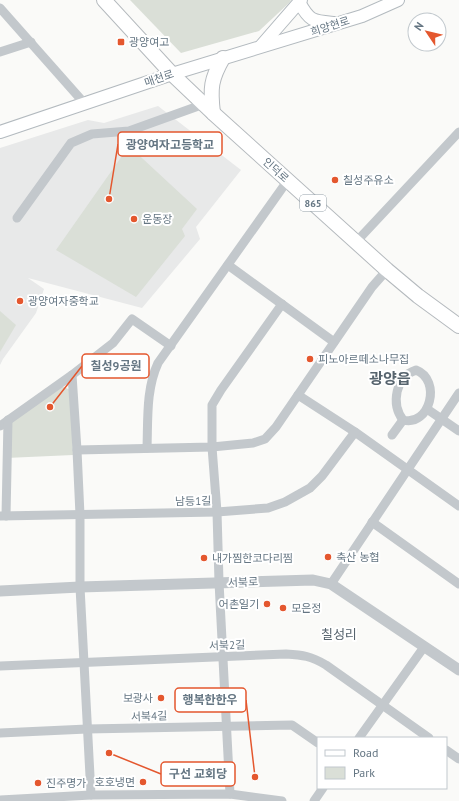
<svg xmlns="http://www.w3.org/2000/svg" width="459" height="801" font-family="'PT Sans','Noto Sans KR',sans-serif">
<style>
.built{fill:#e8e9e9}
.green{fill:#dadfd7}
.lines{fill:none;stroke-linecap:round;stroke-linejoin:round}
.secondary-casing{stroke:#b3babf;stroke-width:14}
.primary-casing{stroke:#b5babe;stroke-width:16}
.minor{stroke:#c3c8cc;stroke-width:9}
.tertiary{stroke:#c3c8cc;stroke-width:11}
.secondary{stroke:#fff;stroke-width:12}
.primary{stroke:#fff;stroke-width:14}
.poi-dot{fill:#e4572e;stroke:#fff;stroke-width:1.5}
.labels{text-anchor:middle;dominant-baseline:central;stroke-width:4;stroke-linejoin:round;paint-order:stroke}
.shield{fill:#fff;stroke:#939fa8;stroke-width:1}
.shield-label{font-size:10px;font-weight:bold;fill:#657683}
.street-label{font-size:11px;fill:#657683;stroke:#fff}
.poi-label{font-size:11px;fill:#657683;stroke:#fff;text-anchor:start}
.quarter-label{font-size:13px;fill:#57646e;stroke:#fff}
.district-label{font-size:15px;font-weight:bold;fill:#57646e;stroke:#fff}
.leader{fill:none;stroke:#e4572e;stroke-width:1.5}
.callout-dot{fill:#e4572e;stroke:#fff;stroke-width:1.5}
.callout{fill:#fff;stroke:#e4572e;stroke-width:1.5}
.callout-label{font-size:12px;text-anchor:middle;font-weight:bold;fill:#657683}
</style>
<rect width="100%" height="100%" fill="#fafaf8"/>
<polygon class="built" points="158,106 241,170 196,227 200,239 142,308 28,278 44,289 36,313 3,359 0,365 0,148 88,120 104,123"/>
<g class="green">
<polygon points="130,0 291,0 289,3 259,31 181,53"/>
<polygon points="129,146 197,209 182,229 185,236 136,297 56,250"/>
<polygon points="0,311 16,325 0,352"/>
<polygon points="58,385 71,390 73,455 6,458 6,423"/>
</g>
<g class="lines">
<defs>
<g id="secondary">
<path d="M299,2C310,22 313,21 335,23"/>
<polyline points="261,46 301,0"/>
<polyline points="0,132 172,74 362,16 398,0"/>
</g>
<g id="primary">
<polyline points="104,0 172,74 213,113 387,270 418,296 459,326"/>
<path d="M213,113C210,88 211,79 223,58"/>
</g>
</defs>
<use href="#secondary" class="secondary-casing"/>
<use href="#primary" class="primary-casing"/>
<g class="minor">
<polyline points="0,8 85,104"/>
<polyline points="0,52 31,42"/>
<polyline points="17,218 71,143 92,134 129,131 204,104"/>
<polyline points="356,242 459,132"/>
<polyline points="228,265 334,342"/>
<path d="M416,370C442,380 430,427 403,420C391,404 395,377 416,370Z"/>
<polyline points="72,375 77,450 80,515 80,587 91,795"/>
<polyline points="298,395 355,432 459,506"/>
<polyline points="427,409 459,431"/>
<polyline points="0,426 72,375 113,343 132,319 171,346"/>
<polyline points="392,435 403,420"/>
<path d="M147,448C148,419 146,389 158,363L288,180"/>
<polyline points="77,450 212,447 253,443 265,439 276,427 372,287 387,270"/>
<polyline points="0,516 217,512 268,508 285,502 310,488 322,476 355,432"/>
<polyline points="6,516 8,420"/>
<polyline points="372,522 459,584"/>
<polyline points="331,584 459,393"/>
<path d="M0,666L286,654C303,655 311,656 326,665L429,738"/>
<polyline points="0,733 87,729 292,725 318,743"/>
<polyline points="359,738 424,647"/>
<polyline points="446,750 459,759"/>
<polyline points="230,794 219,582 217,512 212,447 212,405 221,390 282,304"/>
<polyline points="0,800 91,795 230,794 282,801"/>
<polyline points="314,801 323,788"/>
</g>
<polyline class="tertiary" points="0,591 80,587 313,580 331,584 459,670"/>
<use href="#secondary" class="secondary"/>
<use href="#primary" class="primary"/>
</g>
<g class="poi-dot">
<rect x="117" y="38" width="8" height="8" rx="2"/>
<circle cx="335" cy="180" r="4"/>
<circle cx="134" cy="219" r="4"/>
<circle cx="20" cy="301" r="4"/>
<circle cx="310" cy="359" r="4"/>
<circle cx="328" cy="557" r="4"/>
<circle cx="204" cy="558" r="4"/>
<circle cx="267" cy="604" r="4"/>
<circle cx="283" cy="608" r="4"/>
<circle cx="161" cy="698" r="4"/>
<circle cx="143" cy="782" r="4"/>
<circle cx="38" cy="783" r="4"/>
</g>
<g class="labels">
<rect class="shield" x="300" y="195" width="26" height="16" rx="3"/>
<g class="shield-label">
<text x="313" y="203">865</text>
</g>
<g class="street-label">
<text transform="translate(330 26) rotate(-18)">희양현로</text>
<text transform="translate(159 78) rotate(-19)">매천로</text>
<text transform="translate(276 170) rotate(42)">인덕로</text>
<text transform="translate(193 501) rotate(-1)">남등1길</text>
<text transform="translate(243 582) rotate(-2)">서북로</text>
<text transform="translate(227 645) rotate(-2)">서북2길</text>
<text transform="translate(149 716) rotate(-2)">서북4길</text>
</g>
<g class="poi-label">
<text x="129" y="42">광양여고</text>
<text x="343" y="180">칠성주유소</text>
<text x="142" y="219">운동장</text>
<text x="28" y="301">광양여자중학교</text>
<text x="318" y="359">피노아르떼소나무집</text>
<text x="336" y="557">축산 농협</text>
<text x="212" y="558">내가찜한코다리찜</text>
<text x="259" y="604" text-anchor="end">어촌일기</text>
<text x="291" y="608">모은정</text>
<text x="153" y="698" text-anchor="end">보광사</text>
<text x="135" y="782" text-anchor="end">호호냉면</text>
<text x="46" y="783">진주명가</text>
</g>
<g class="quarter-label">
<text x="339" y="634">칠성리</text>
</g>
<g class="district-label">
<text x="390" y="378">광양읍</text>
</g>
</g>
<path class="leader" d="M109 199L118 144M50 407L82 366M255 777L246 700M109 753L161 774"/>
<g class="callout-dot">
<circle cx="109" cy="199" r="4"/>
<circle cx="50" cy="407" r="4"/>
<circle cx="255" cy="777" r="4"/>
<circle cx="109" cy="753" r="4"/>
</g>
<g class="callout">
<rect x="118" y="132" width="104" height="24" rx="4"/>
<rect x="82" y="354" width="67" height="24" rx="4"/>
<rect x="175" y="688" width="71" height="24" rx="4"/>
<rect x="161" y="762" width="74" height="24" rx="4"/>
</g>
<g class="callout-label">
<text x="170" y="149">광양여자고등학교</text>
<text x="116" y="370">칠성9공원</text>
<text x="210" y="704">행복한한우</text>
<text x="198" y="778">구선 교회당</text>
</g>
<rect x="317" y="737" width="130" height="52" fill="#ffffff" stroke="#c1c8cd"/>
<rect x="325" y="750" width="20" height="6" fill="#ffffff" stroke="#c1c8cd"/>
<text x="353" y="757" font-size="12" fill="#657683">Road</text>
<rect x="325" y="767" width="20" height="12" fill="#dadfd7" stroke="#c1c8cd"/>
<text x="353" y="777" font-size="12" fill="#657683">Park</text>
<g transform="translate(427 32) rotate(305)"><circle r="19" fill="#ffffff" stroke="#c1c8cd"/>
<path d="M0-3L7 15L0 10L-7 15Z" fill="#e4572e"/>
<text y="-6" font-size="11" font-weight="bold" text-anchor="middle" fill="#657683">N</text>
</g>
</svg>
